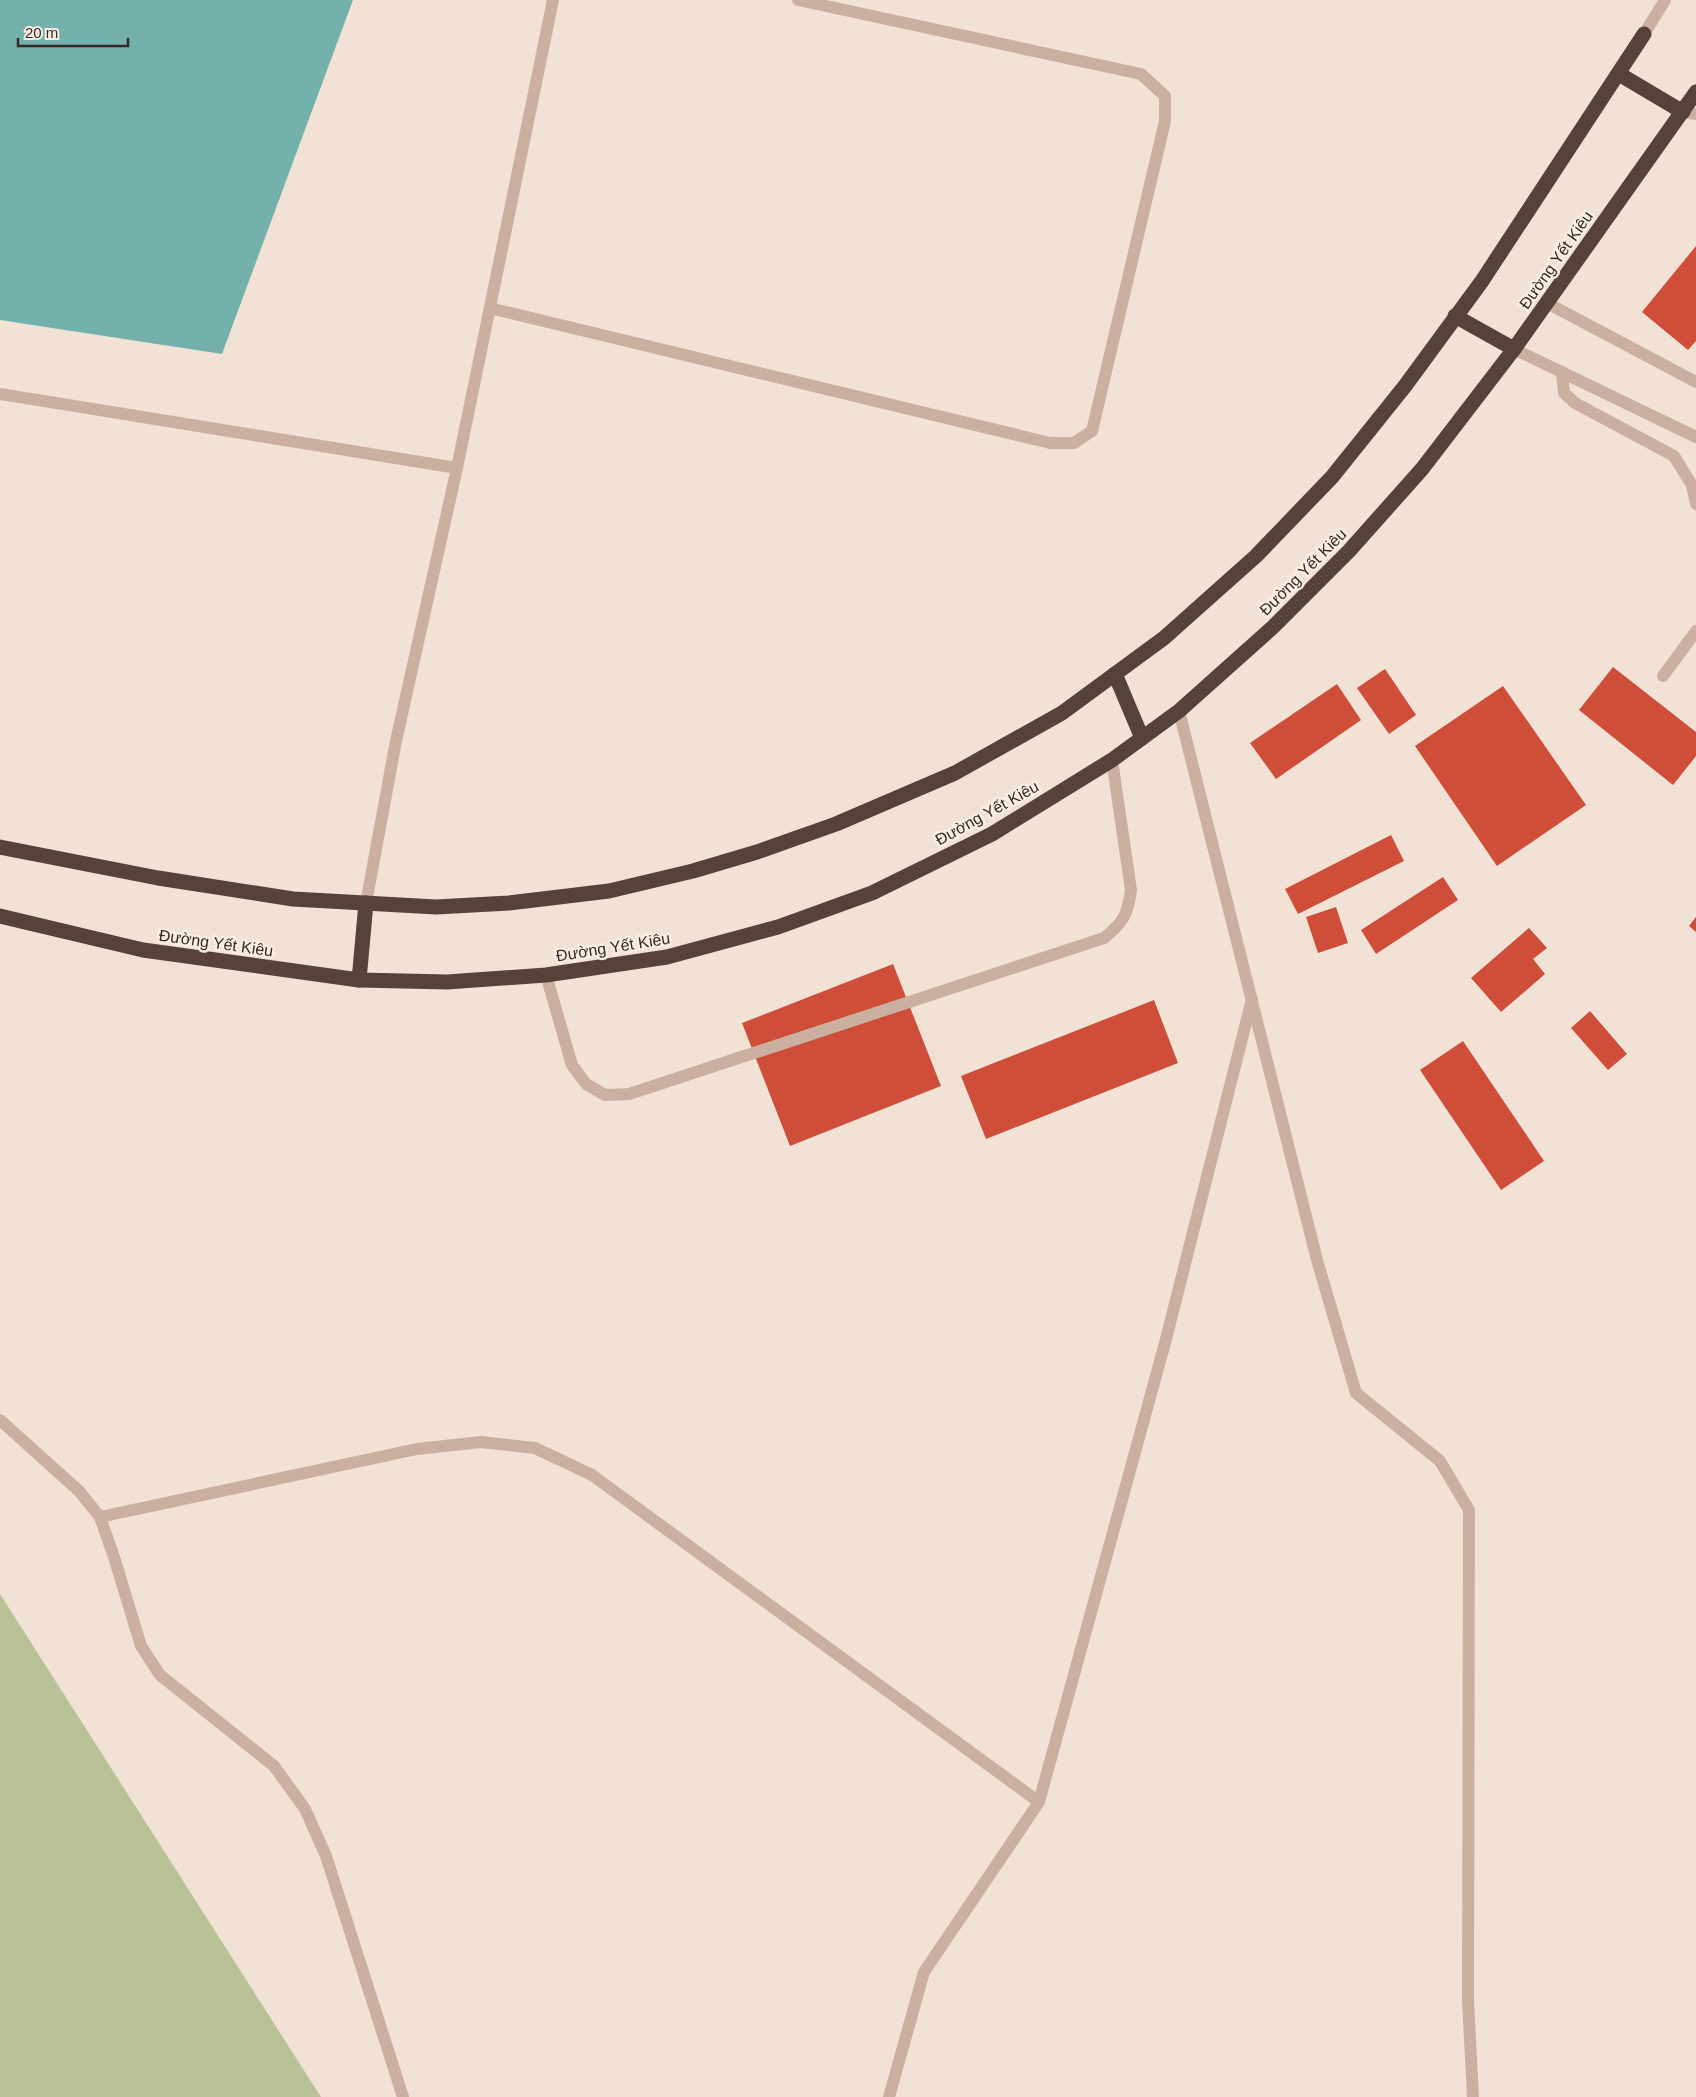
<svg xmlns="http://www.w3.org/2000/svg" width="1696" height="2097" font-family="Helvetica,sans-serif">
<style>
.green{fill:#b8c296}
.water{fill:#74b1ad}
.building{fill:#ce4e39}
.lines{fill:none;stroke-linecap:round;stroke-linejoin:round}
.lane{stroke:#cbb0a2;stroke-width:12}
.street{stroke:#cbb0a2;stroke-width:12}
.highway{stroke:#56413b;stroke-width:15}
.labels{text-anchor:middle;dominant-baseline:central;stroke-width:5;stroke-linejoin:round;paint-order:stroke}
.street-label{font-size:16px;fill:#352825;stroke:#faede3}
</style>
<rect width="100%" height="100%" fill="#f2e2d6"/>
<polygon class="green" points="0,1594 321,2097 0,2097"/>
<polygon class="water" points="0,0 353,0 222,354 0,320"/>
<g class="building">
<polygon points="1696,246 1696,341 1688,350 1642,312"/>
<polygon points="1613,667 1696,732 1696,756 1673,785 1579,710"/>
<polygon points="1385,669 1416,715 1389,734 1357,688"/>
<polygon points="1337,684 1361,720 1276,779 1250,743"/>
<polygon points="1503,686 1586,805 1497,866 1415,746"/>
<polygon points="1391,835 1404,861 1298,914 1285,889"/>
<polygon points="1443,877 1458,900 1376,954 1361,930"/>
<polygon points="1336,907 1348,943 1318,953 1306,917"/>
<polygon points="1696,917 1696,932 1689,926"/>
<polygon points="1529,928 1547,948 1533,959 1545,974 1501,1012 1471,978"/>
<polygon points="893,964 941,1086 790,1146 742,1023"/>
<polygon points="1154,1000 1178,1063 986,1139 961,1076"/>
<polygon points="1590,1011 1627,1054 1608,1070 1571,1028"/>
<polygon points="1463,1041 1544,1161 1501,1190 1420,1070"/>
</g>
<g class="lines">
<g class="lane">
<polyline points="1644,34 1665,0"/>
<polyline points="1547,303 1696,382"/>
<polyline points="490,308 1050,443 1074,443 1092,431 1165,121 1165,96 1141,74 798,0"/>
<polyline points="1514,349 1696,437"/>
<polyline points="1562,372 1564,393 1575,403 1674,456 1692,485 1696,504"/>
<polyline points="0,394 457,468"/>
<polyline points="1663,676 1696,631"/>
<polyline points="1179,711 1317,1260 1356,1393 1440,1461 1469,1510 1468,2001 1473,2097"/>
<polyline points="366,903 396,741 457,468 553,0"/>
<path d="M546,975L572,1065L586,1084L605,1095L629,1094L1104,938C1123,923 1128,914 1131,890L1112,760"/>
<polyline points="0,1420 79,1491 100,1517 114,1557 141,1646 160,1675 274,1766 305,1809 326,1856 403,2097"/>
<polyline points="100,1517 417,1449 481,1442 535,1448 592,1475 1039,1802 1165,1343 1252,999"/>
<polyline points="889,2097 924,1972 1039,1802"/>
</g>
<polyline class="street" points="1683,112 1696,114"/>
<g class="highway">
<polyline points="1619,74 1683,112"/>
<polyline points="1455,316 1514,349"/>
<polyline points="1115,674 1142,738"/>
<polyline points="0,847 158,878 293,899 436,907 509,903 609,891 693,871 757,852 836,824 955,773 1062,713 1164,638 1256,556 1332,477 1405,386 1482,281 1644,34"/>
<polyline points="0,916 143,950 359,980 447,982 546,975 667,957 778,927 872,893 992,834 1112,760 1179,711 1273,627 1349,551 1422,469 1514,349 1696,92"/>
<polyline points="359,980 366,903"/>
</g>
</g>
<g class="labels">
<g class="street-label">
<text transform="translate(1556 260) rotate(-55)">Đường Yết Kiêu</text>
<text transform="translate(1303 572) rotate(-45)">Đường Yết Kiêu</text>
<text transform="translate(987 813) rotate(-29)">Đường Yết Kiêu</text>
<text transform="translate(216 943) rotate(8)">Đường Yết Kiêu</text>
<text transform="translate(613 947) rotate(-9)">Đường Yết Kiêu</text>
</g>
</g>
<path d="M18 38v8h110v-8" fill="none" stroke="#352825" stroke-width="2.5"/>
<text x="25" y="38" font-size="15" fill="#352825" stroke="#faede3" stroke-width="4" paint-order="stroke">20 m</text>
</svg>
